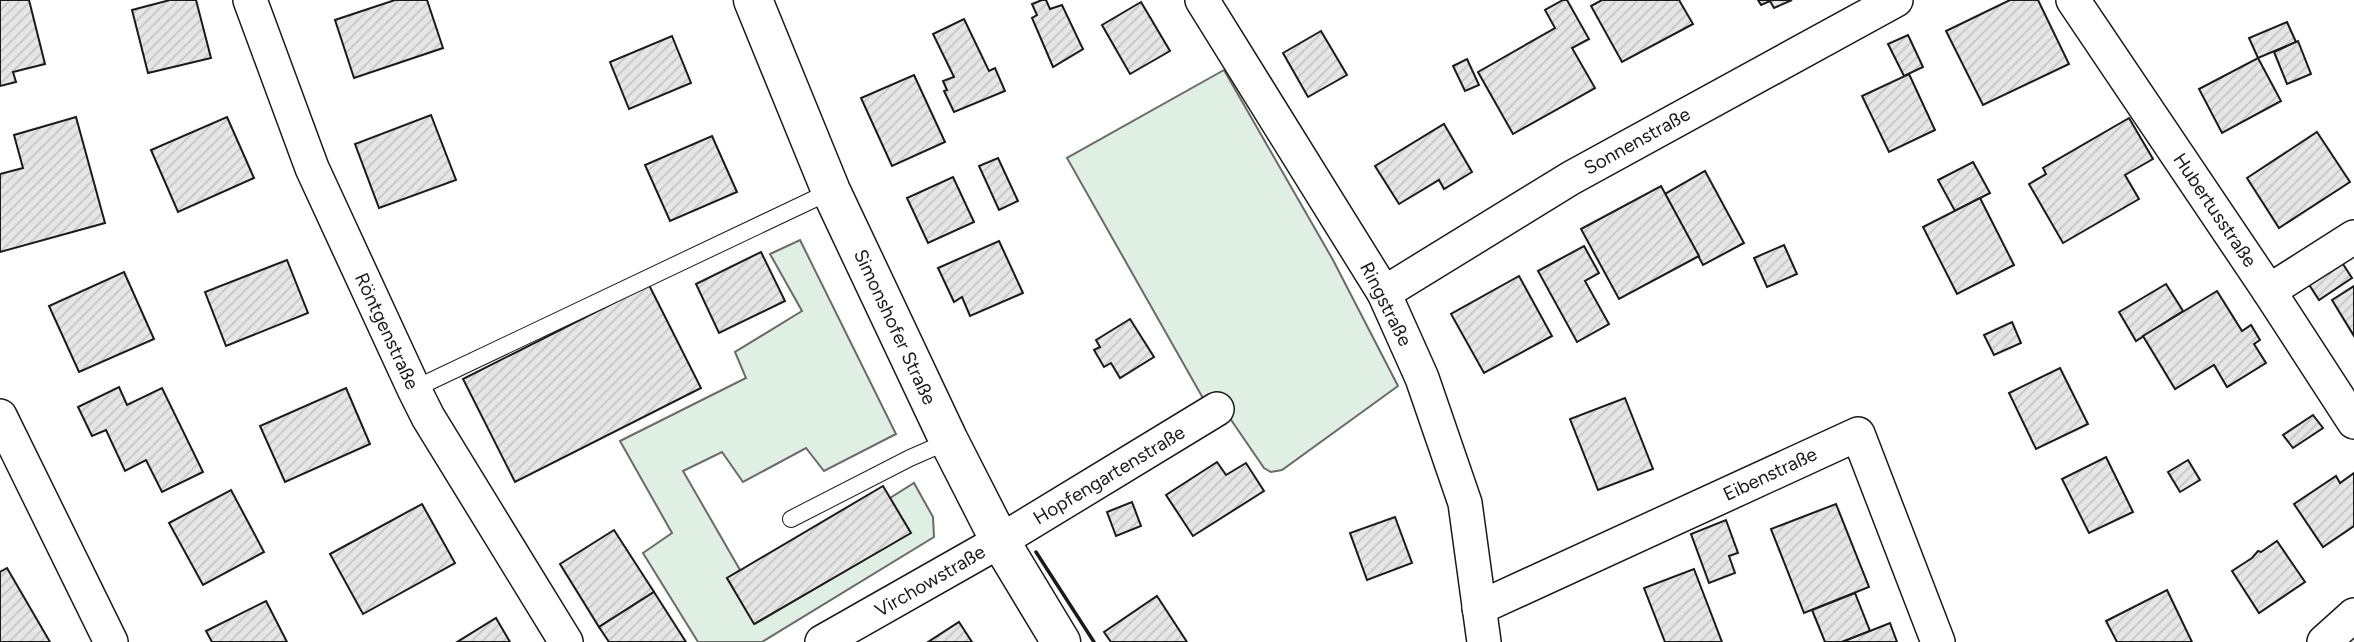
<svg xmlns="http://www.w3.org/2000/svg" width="2354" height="642" font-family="Figtree,sans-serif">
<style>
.grass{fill:#e0efe3;stroke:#6a6a6a;stroke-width:2}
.building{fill:url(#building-hatch);stroke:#1a1a1a;stroke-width:2}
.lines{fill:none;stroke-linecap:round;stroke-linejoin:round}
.service-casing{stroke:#1a1a1a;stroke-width:18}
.minor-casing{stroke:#1a1a1a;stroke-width:36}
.tertiary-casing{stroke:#1a1a1a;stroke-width:41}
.service{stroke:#fff;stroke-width:16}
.minor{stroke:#fff;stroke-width:33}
.tertiary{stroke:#fff;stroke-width:38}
.wall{stroke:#1a1a1a;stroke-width:3.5}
.labels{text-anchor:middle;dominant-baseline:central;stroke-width:5;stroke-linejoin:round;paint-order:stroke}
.street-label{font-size:19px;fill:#1a1a1a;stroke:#fff}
</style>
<defs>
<pattern id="building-hatch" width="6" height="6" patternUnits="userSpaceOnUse" patternTransform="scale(1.75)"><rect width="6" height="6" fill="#e6e6e6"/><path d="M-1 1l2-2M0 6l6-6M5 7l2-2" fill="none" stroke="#c5c5c5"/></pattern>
</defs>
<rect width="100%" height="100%" fill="#fff"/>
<g class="grass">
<polygon points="1224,70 1333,260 1398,386 1282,470 1271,472 1264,468 1214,395 1204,400 1067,158"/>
<polygon points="800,240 896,434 824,471 806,448 743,482 722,452 683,471 740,570 727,578 755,624 910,533 890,498 914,483 933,517 934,537 762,642 698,642 643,553 672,533 620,441 746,378 735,352 802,311 770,254"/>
</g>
<g class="building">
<polygon points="0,0 29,0 45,64 13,72 16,82 0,86"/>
<polygon points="170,0 196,0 211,58 148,73 132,10"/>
<polygon points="395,0 427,0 443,48 354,78 335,20"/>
<polygon points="1042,0 1046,0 1050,9 1062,5 1083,49 1053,67 1032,18 1037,15 1032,4"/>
<polygon points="1563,0 1567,0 1589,39 1572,48 1595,88 1513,134 1478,72 1555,28 1545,10"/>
<polygon points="1602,0 1679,0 1693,24 1622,62 1591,6"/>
<polygon points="1758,0 1792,0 1774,8 1770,1 1761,5"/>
<polygon points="2010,0 2038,0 2069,64 1983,105 1946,31"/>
<polygon points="1141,2 1170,51 1130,74 1102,25"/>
<polygon points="964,19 989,71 995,68 1005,91 954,112 944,91 947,90 943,81 954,77 933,34"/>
<polygon points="2287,22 2296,42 2258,58 2249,38"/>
<polygon points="1321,31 1347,75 1308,97 1283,53"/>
<polygon points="1908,35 1923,67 1904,76 1888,44"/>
<polygon points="672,36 691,83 629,109 610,62"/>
<polygon points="2298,41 2311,74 2287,84 2274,52"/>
<polygon points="2258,58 2281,101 2222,133 2199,89"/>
<polygon points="1467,59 1479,85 1465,91 1453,66"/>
<polygon points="1909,74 1935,130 1889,152 1862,96"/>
<polygon points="914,75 945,142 892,166 861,98"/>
<polygon points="431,115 456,180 379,208 355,144"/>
<polygon points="76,117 105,223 0,252 0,174 23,168 14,135"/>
<polygon points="227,117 254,178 178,212 151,150"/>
<polygon points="2129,118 2153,159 2125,175 2139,199 2063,243 2029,184 2046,174 2043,168"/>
<polygon points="1444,124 1472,172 1444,189 1439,180 1399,204 1375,166"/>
<polygon points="2317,132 2350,182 2279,228 2247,178"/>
<polygon points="712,136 737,192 670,221 645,165"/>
<polygon points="998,158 1018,201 999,210 979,166"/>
<polygon points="1973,162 1990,193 1955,211 1938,180"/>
<polygon points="1705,171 1744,243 1703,265 1665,194"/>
<polygon points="953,177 974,222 928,243 907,198"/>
<polygon points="1661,186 1699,256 1619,299 1581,229"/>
<polygon points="1980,198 2014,265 1957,294 1923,227"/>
<polygon points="999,241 1023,293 970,316 962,297 954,302 938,268"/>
<polygon points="1784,245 1797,274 1767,287 1754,258"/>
<polygon points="1584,246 1599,273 1585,281 1609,324 1577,342 1538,271"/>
<polygon points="761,252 785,301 719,333 696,284"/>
<polygon points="287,260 308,313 226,346 205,292"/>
<polygon points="2341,261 2352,278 2319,300 2308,283"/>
<polygon points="124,272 154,339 79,372 49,306"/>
<polygon points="1519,276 1552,336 1484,373 1451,314"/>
<polygon points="2166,284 2183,311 2136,341 2119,312"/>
<polygon points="649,285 701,388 515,482 463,379"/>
<polygon points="2354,286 2354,336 2332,300"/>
<polygon points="2217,291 2242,331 2251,325 2260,340 2254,344 2266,363 2227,387 2214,365 2175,389 2143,336"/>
<polygon points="1130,319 1154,357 1120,378 1111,363 1104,367 1094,350 1100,347 1096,340"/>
<polygon points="2012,322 2021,343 1994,355 1984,335"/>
<polygon points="2060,368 2088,424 2036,449 2009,393"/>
<polygon points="119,387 127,405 162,388 203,472 162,492 146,460 125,471 106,430 92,436 78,407"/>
<polygon points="346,388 370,444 285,482 260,426"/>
<polygon points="1625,398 1653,469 1598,490 1570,419"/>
<polygon points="2313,415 2323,428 2293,448 2283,435"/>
<polygon points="2106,457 2133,512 2089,533 2062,479"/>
<polygon points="2188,460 2200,480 2180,492 2168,472"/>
<polygon points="1217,462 1226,475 1246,463 1264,491 1193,536 1166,495"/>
<polygon points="2354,473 2354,526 2323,547 2294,504 2336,476 2340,483"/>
<polygon points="883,486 911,533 754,624 727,578"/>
<polygon points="231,490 264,552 203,585 169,523"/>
<polygon points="1132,502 1141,526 1116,536 1107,512"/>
<polygon points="422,504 455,563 363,614 330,554"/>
<polygon points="1836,504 1869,587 1804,613 1771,529"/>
<polygon points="1395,517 1412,563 1367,580 1350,533"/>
<polygon points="1726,520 1738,553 1729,556 1735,573 1709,583 1691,534"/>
<polygon points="614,530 654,592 599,627 560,564"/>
<polygon points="2277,541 2305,582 2259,613 2232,571 2252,558 2258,551 2261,552"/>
<polygon points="7,568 50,642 0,642 0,572"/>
<polygon points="1694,569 1722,642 1665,642 1644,588"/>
<polygon points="2167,590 2192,642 2117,642 2106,621"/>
<polygon points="654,592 686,642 609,642 599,627"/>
<polygon points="1855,593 1870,631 1842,642 1825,642 1812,610"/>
<polygon points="1157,596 1187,642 1111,642 1104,632"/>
<polygon points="266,601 287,642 212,642 206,631"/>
<polygon points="496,618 510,642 457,642"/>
<polygon points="959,622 972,642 928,642"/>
<polygon points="1890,623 1897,642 1842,642 1870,631"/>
</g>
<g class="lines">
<defs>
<g id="service">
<polyline points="414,389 831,191"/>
<polyline points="791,519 910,458 949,441"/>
</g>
<g id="minor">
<polyline points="250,0 312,168 414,389 428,417 566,642"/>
<polyline points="1202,0 1384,293 1422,378 1465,503 1484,642"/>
<polyline points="2073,0 2269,291 2354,422"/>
<polyline points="2269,291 2354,237"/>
<polyline points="1384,293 1571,178 1896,0"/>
<polyline points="0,416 111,642"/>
<polyline points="1479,608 1858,434 1938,642"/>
<polyline points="822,642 1000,541 1217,409"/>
<polyline points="2324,642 2354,615"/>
</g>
<polyline id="tertiary" points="753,0 831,191 949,441 1000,541 1061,642"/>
</defs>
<use href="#service" class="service-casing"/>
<use href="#minor" class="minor-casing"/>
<use href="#tertiary" class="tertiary-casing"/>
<use href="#service" class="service"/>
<use href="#minor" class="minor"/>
<use href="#tertiary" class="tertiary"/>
<polyline class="wall" points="1036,552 1094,642"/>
</g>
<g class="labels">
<g class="street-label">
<text transform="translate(1637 141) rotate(-29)">Sonnenstraße</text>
<text transform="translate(2215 210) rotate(56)">Hubertusstraße</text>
<text transform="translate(1386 304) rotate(63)">Ringstraße</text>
<text transform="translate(895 327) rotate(65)">Simonshofer Straße</text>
<text transform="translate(387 331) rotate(65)">Röntgenstraße</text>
<text transform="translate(1770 474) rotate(-25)">Eibenstraße</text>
<text transform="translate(1109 475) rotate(-31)">Hopfengartenstraße</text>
<text transform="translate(930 581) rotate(-30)">Virchowstraße</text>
</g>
</g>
</svg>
